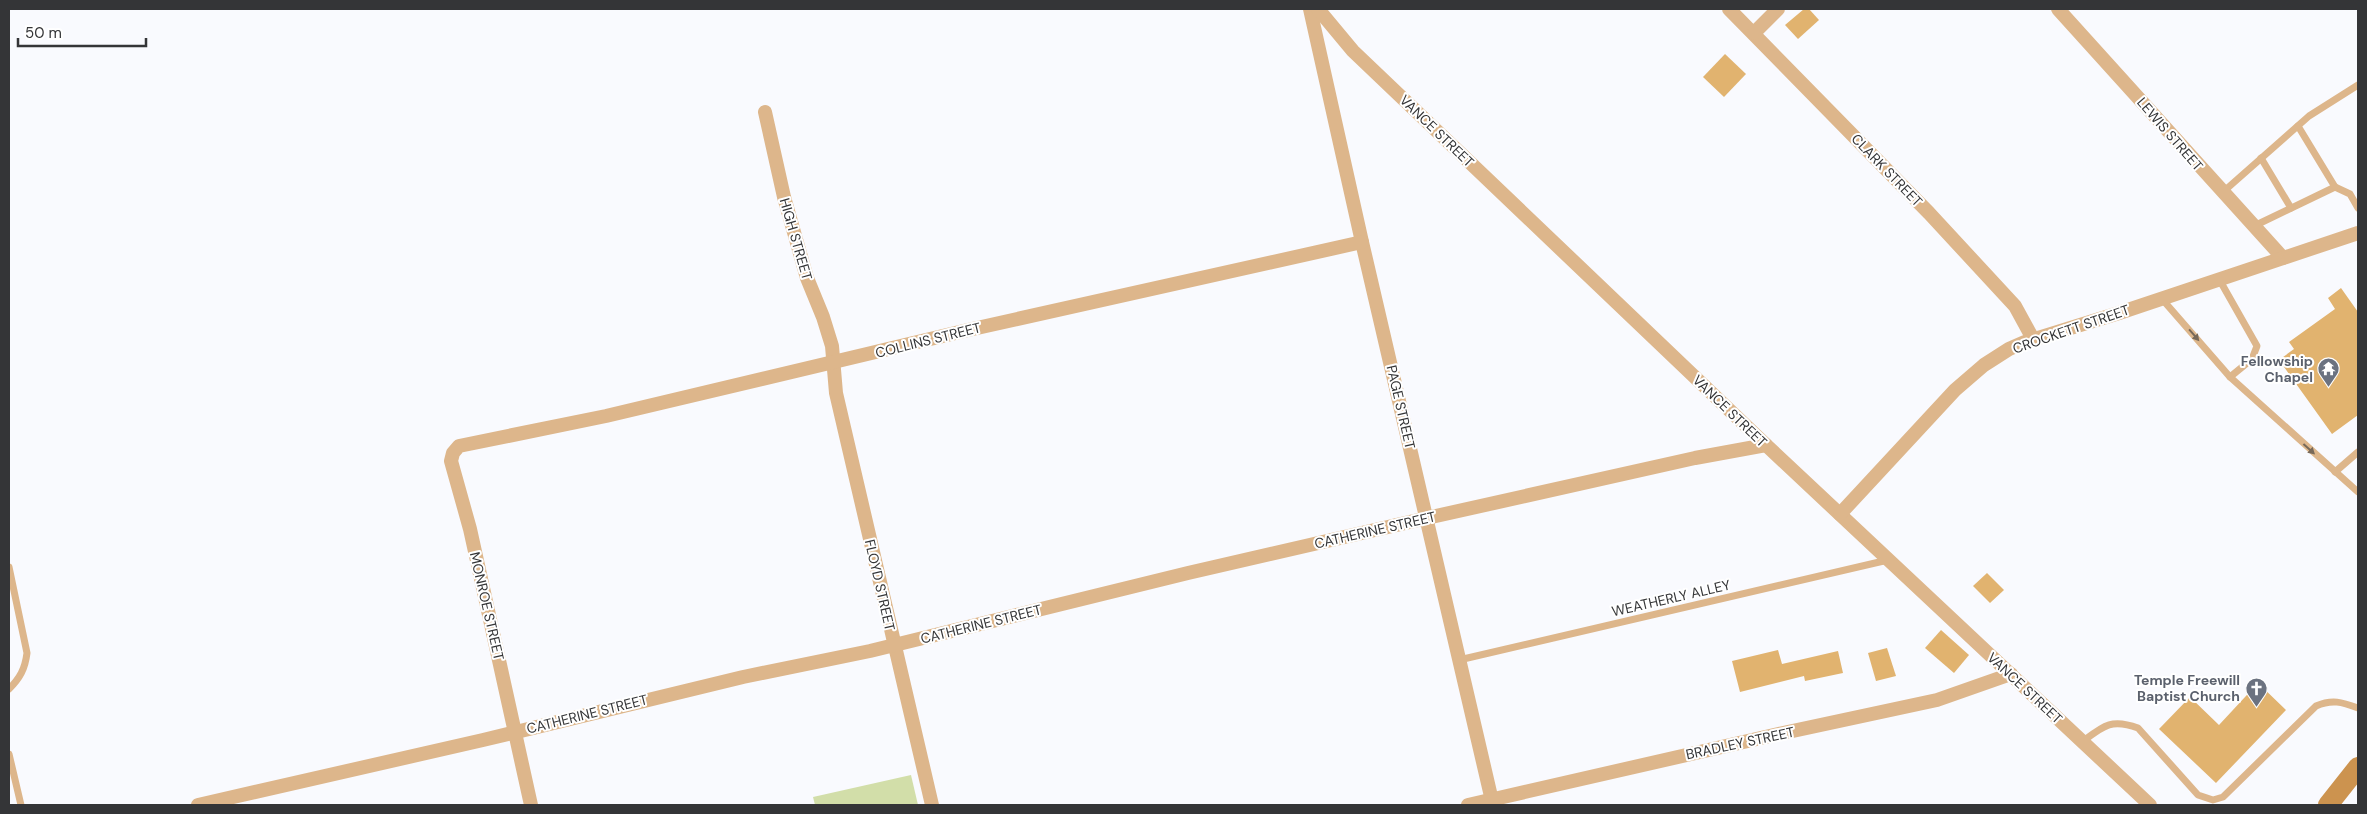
<svg xmlns="http://www.w3.org/2000/svg" width="2367" height="814" font-family="'DM Sans',sans-serif">
<style>
.green{fill:#d2dea9}
.building{fill:#e1b36f}
.lines{fill:none;stroke-linecap:round;stroke-linejoin:round}
.lane{stroke:#ddb68b;stroke-width:7}
.street{stroke:#ddb68b;stroke-width:14}
.secondary{stroke:#cc934f;stroke-width:20}
.oneway{fill:#786959}
.labels{text-anchor:middle;dominant-baseline:central;stroke-width:4;stroke-linejoin:round;paint-order:stroke}
.street-label{font-size:14px;fill:#343537;stroke:#fff}
.worship-label{font-size:14px;font-weight:bold;fill:#5b616d;stroke:#fff;text-anchor:end}
</style>
<rect width="100%" height="100%" fill="#f9fafe"/>
<polygon class="green" points="911,775 918,805 815,805 813,797"/>
<g class="building">
<polygon points="1804,9 1809,9 1819,20 1798,39 1785,25"/>
<polygon points="1725,54 1746,74 1724,97 1703,77"/>
<polygon points="2341,288 2358,312 2358,415 2332,434 2279,360 2294,349 2289,342 2335,309 2328,298"/>
<polygon points="1987,573 2004,590 1990,603 1973,586"/>
<polygon points="1941,630 1969,655 1954,673 1925,648"/>
<polygon points="1887,648 1896,676 1876,681 1868,653"/>
<polygon points="1778,650 1782,664 1838,651 1843,673 1805,681 1804,676 1740,692 1732,661"/>
<polygon points="2258,683 2286,710 2216,783 2159,729 2190,697 2219,725"/>
</g>
<g class="lines">
<g class="lane">
<polyline points="2298,126 2335,187"/>
<polyline points="2261,158 2291,208"/>
<polyline points="2223,192 2309,116 2358,85"/>
<polyline points="2254,226 2335,187 2350,194 2358,208"/>
<polyline points="2219,279 2257,346 2252,359 2230,377"/>
<polyline points="2162,299 2230,377 2358,492"/>
<polyline points="2335,472 2358,452"/>
<path d="M9,567L27,653C25,669 20,678 9,689"/>
<polyline points="1459,660 1888,560"/>
<path d="M2082,742C2103,726 2111,718 2138,728L2198,795L2213,800L2223,797L2316,706C2332,699 2342,702 2358,708"/>
<polyline points="9,754 21,805"/>
</g>
<g class="street">
<polyline points="1310,9 1362,242 1493,805"/>
<polyline points="1318,9 1353,51 1766,445 2150,805"/>
<polyline points="1729,9 1929,213 2015,306 2033,339"/>
<polyline points="2058,9 2283,258"/>
<polyline points="1754,33 1778,9"/>
<polyline points="765,112 784,197 807,278 823,317 832,346 836,393 932,805"/>
<polyline points="1840,514 1955,390 1984,365 2009,349 2025,342 2119,313 2358,233"/>
<polyline points="198,805 483,740 743,677 870,651 1188,573 1427,518 1695,458 1766,445"/>
<polyline points="531,805 470,529 451,461 453,453 459,446 606,416 968,330 1362,242"/>
<polyline points="1468,805 1774,735 1937,700 2011,674"/>
</g>
<polyline class="secondary" points="2328,805 2358,767"/>
</g>
<defs><path id="oneway-solid" d="M-6-.8H1V-3.2L6.5 0L1 3.2V.8H-6Z" transform="scale(1.25)"/></defs>
<g class="oneway">
<use href="#oneway-solid" transform="translate(2194 335) rotate(49)"/>
<use href="#oneway-solid" transform="translate(2309 449) rotate(42)"/>
</g>
<defs>
<symbol id="temple-pin" viewBox="-11 -11 22 30"><path d="M0 17L-7.5 6A9.5 9.5 0 1 1 7.5 6Z" fill="#6b7280" stroke="#fff"/><path d="M0-6L5-2H3V0L6.5 2.5H4V6H1.5V3h-3V6H-4V2.5H-6.5L-3 0V-2H-5Z" fill="#fff"/></symbol>
<symbol id="church-pin" viewBox="-11 -11 22 30"><path d="M0 17L-7.5 6A9.5 9.5 0 1 1 7.5 6Z" fill="#6b7280" stroke="#fff"/><path d="M-1.2-6h2.4v3.5h3.3v2.4h-3.3V6h-2.4V-.1h-3.3v-2.4h3.3Z" fill="#fff"/></symbol>
</defs>
<g fill-rule="evenodd">
<use href="#temple-pin" x="2316" y="356" width="25" height="34"/>
<use href="#church-pin" x="2244" y="676" width="25" height="34"/>
</g>
<g class="labels">
<g class="street-label">
<text transform="translate(1437 131) rotate(44)">VANCE STREET</text>
<text transform="translate(2170 134) rotate(49)">LEWIS STREET</text>
<text transform="translate(1887 170) rotate(46)">CLARK STREET</text>
<text transform="translate(796 239) rotate(74)">HIGH STREET</text>
<text transform="translate(2071 329) rotate(-19)">CROCKETT STREET</text>
<text transform="translate(928 340) rotate(-14)">COLLINS STREET</text>
<text transform="translate(1401 407) rotate(77)">PAGE STREET</text>
<text transform="translate(1730 411) rotate(44)">VANCE STREET</text>
<text transform="translate(1375 530) rotate(-13)">CATHERINE STREET</text>
<text transform="translate(880 585) rotate(77)">FLOYD STREET</text>
<text transform="translate(1671 598) rotate(-13)">WEATHERLY ALLEY</text>
<text transform="translate(487 606) rotate(77)">MONROE STREET</text>
<text transform="translate(981 624) rotate(-14)">CATHERINE STREET</text>
<text transform="translate(2025 688) rotate(43)">VANCE STREET</text>
<text transform="translate(587 714) rotate(-14)">CATHERINE STREET</text>
<text transform="translate(1740 743) rotate(-12)">BRADLEY STREET</text>
</g>
<g class="worship-label">
<text x="2313" y="361">Fellowship<tspan x="2313" dy="16">Chapel</tspan></text>
<text x="2240" y="680">Temple Freewill<tspan x="2240" dy="16">Baptist Church</tspan></text>
</g>
</g>
<rect width="2367" height="814" fill="none" stroke="#343537" stroke-width="20"/>
<path d="M18 38v8h128v-8" fill="none" stroke="#343537" stroke-width="2.5"/>
<text x="25" y="38" font-size="15" fill="#343537" stroke="#ffffff" stroke-width="4" paint-order="stroke">50 m</text>
</svg>
